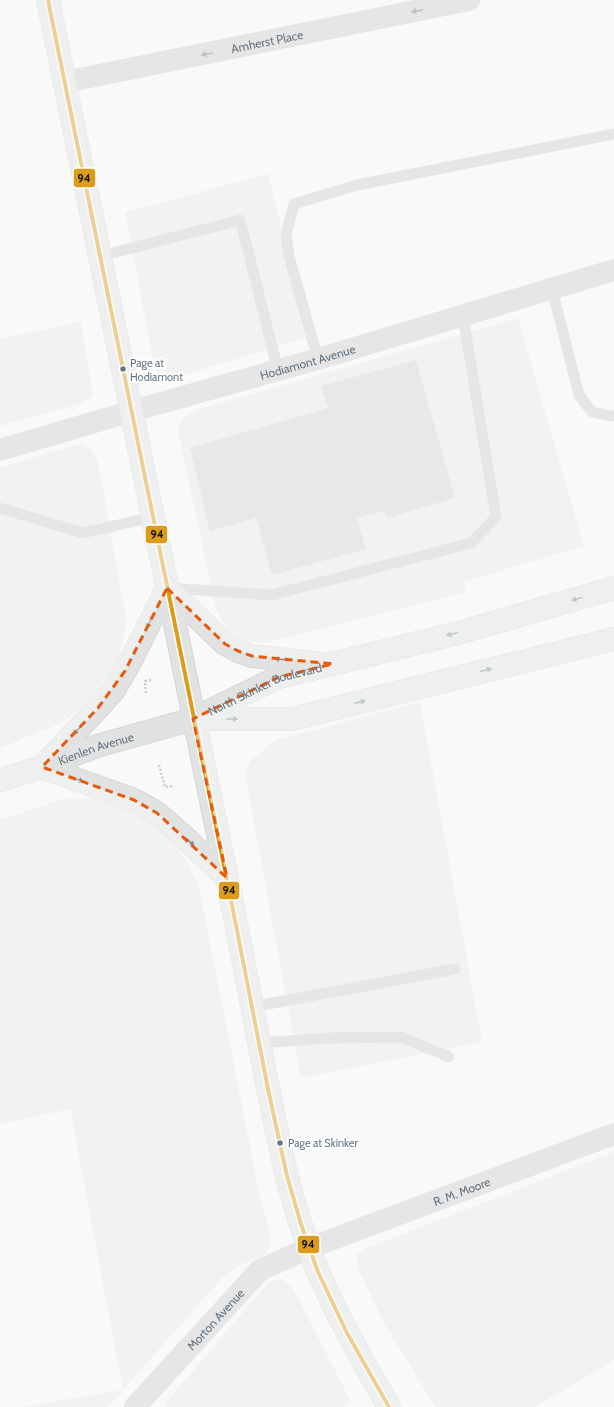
<svg xmlns="http://www.w3.org/2000/svg" width="614" height="1407" font-family="Cabin,sans-serif">
<style>
.built{fill:#e8e9e9}
.green{fill:#e8ebe6}
.building{fill:#d0d2d3}
.lines{fill:none;stroke-linecap:round;stroke-linejoin:round}
.primary-casing{stroke:#d5d6d7;stroke-width:24}
.path{stroke:#cbcccd;stroke-width:2.5;stroke-dasharray:2 2;stroke-linecap:butt}
.service{stroke:#cecfd0;stroke-width:11}
.minor{stroke:#cecfd0;stroke-width:22}
.primary{stroke:#e1e2e2;stroke-width:22}
.bus-1-casing{stroke:#fff;stroke-width:7}
.bus-1{stroke:#da9c1a;stroke-width:4}
.oneway{fill:#707f8b}
.oneway2{fill:#7e8c96}
.marked{fill:none;stroke:#e8590c;stroke-width:3;stroke-dasharray:8 5;stroke-linejoin:round}
.bus-dot{fill:#657683;stroke:#fff;stroke-width:1.5}
.labels{text-anchor:middle;dominant-baseline:central;stroke-width:4;stroke-linejoin:round;paint-order:stroke}
.bus-label{font-size:11px;fill:#657683;stroke:#fff;text-anchor:start}
.street-label{font-size:12px;fill:#657683;stroke:#fff}
.line-badge{stroke:#fff;stroke-width:1.5}
.pale-badge-label{font-size:11px;text-anchor:middle;font-weight:bold;fill:#111}
</style>
<rect width="100%" height="100%" fill="#f9f9f9"/>
<g class="built">
<polygon points="268,174 303,314 311,336 169,380 158,374 153,360 125,212"/>
<polygon points="518,318 584,546 463,582 466,592 266,643 244,641 228,630 216,610 178,431 182,420 196,410"/>
<polygon points="81,321 92,387 92,397 79,404 0,426 0,339"/>
<polygon points="82,444 91,449 98,462 126,618 53,636 44,582 0,590 0,468 64,448"/>
<polygon points="420,702 482,1042 301,1078 245,774 250,761 275,740"/>
<polygon points="199,887 260,1197 270,1233 271,1247 261,1257 239,1265 221,1279 123,1390 70,1109 0,1124 0,978 43,967 31,914"/>
<polygon points="511,1192 609,1363 535,1407 435,1407 384,1323 357,1267 357,1254 366,1248"/>
<polygon points="283,1279 294,1290 351,1402 342,1407 167,1407 164,1405 261,1291 270,1282"/>
</g>
<g class="green">
<polygon points="44,582 53,636 126,618 124,636 116,666 101,686 83,708 59,724 0,748 0,590"/>
<path d="M93,798C106,801 120,802 132,808C136,810 140,814 144,817C172,837 185,856 199,887L32,914L43,967L0,978V820L63,799Z"/>
<polygon points="614,1152 614,1360 609,1363 511,1192"/>
<polygon points="123,1390 108,1407 20,1407"/>
</g>
<polygon class="building" points="416,360 455,498 387,518 384,511 357,518 366,549 272,575 256,518 210,531 190,448 328,408 321,386"/>
<g class="lines">
<defs>
<g id="primary">
<path d="M48,0C107,291 166,583 226,874C246,969 262,1065 283,1160C293,1203 306,1246 325,1287C343,1328 367,1368 389,1407"/>
<polyline points="167,588 225,644 238,651 252,656 316,663"/>
<polyline points="199,719 292,719 614,639"/>
<polyline points="47,762 98,708 114,690 129,664 167,588"/>
<polyline points="42,767 134,800 157,813 179,832 227,878"/>
<path id="s4" d="M0,780L42,767L97,746L193,719L279,677L458,633L614,588"/>
</g>
</defs>
<use href="#primary" class="primary-casing"/>
<g class="path">
<polyline points="146,693 145,681 151,680"/>
<polyline points="159,765 165,787 174,786"/>
</g>
<g class="service">
<polyline points="101,256 240,220 278,370"/>
<polyline points="552,289 579,395 592,412 610,416 614,416"/>
<polyline points="318,359 289,256 286,234 294,204 357,185 614,134"/>
<polyline points="0,508 83,533 153,517"/>
<polyline points="170,588 272,595 471,543 496,517 463,316"/>
<polyline points="252,1007 455,969"/>
<polyline points="260,1043 330,1038 401,1037 449,1057"/>
</g>
<g class="minor">
<path id="s1" d="M65,82L469,0"/>
<path id="s2" d="M0,450L132,411L318,359L614,270"/>
<path id="s3" d="M135,1407L260,1270L309,1248L614,1134"/>
</g>
<use href="#primary" class="primary"/>
<defs>
<polyline id="bus-1" points="48,0 233,910 268,1089 287,1176 301,1224 318,1272 347,1333 389,1407"/>
</defs>
<use href="#bus-1" class="bus-1-casing"/>
<use href="#bus-1" class="bus-1"/>
</g>
<defs><path id="oneway-solid" d="M-6-.8H1V-3.2L6.5 0L1 3.2V.8H-6Z"/></defs>
<g class="oneway">
<use href="#oneway-solid" transform="translate(417 11) rotate(168)"/>
<use href="#oneway-solid" transform="translate(207 54) rotate(168)"/>
</g>
<g class="oneway2">
<use href="#oneway-solid" transform="translate(577 599) rotate(164)"/>
<use href="#oneway-solid" transform="translate(149 623) rotate(116)"/>
<use href="#oneway-solid" transform="translate(452 634) rotate(166)"/>
<use href="#oneway-solid" transform="translate(280 659) rotate(-174)"/>
<use href="#oneway-solid" transform="translate(486 670) rotate(-14)"/>
<use href="#oneway-solid" transform="translate(360 702) rotate(-14)"/>
<use href="#oneway-solid" transform="translate(232 719)"/>
<use href="#oneway-solid" transform="translate(77 730) rotate(134)"/>
<use href="#oneway-solid" transform="translate(78 780) rotate(19)"/>
<use href="#oneway-solid" transform="translate(190 842) rotate(44)"/>
</g>
<path d="M0 0H614V1407H0ZM167,588L225,644L238,651L252,656L333,664L279,677L193,719L227,878L157,813L134,800L42,767L98,708L125,671Z" fill="#f9f9f9" fill-opacity=".55" fill-rule="evenodd"/>
<path class="marked" d="M167,588L225,644L238,651L252,656L333,664L279,677L193,719L227,878L157,813L134,800L42,767L98,708L125,671Z"/>
<g class="bus-dot">
<circle cx="123" cy="369" r="3.5"/>
<circle cx="280" cy="1143" r="3.5"/>
</g>
<g class="labels">
<g class="bus-label">
<text x="130" y="363">Page at<tspan x="130" dy="14">Hodiamont</tspan></text>
<text x="288" y="1143">Page at Skinker</text>
</g>
<g class="street-label">
<text stroke="none"><textPath href="#s1" startOffset="206">Amherst Place</textPath></text>
<text stroke="none"><textPath href="#s2" startOffset="320">Hodiamont Avenue</textPath></text>
<text stroke="none"><textPath href="#s4" startOffset="281">North Skinker Boulevard</textPath></text>
<text stroke="none"><textPath href="#s4" startOffset="101">Kienlen Avenue</textPath></text>
<text stroke="none"><textPath href="#s3" startOffset="402">R. M. Moore</textPath></text>
<text stroke="none"><textPath href="#s3" startOffset="119">Morton Avenue</textPath></text>
</g>
</g>
<g class="line-badge">
<rect x="73" y="168" width="23" height="20" rx="4" fill="#da9c1a"/>
<rect x="145" y="525" width="23" height="19" rx="4" fill="#da9c1a"/>
<rect x="218" y="881" width="22" height="19" rx="4" fill="#da9c1a"/>
<rect x="297" y="1235" width="23" height="19" rx="4" fill="#da9c1a"/>
</g>
<g class="pale-badge-label">
<text x="84" y="182">94</text>
<text x="157" y="538">94</text>
<text x="229" y="894">94</text>
<text x="308" y="1248">94</text>
</g>
</svg>
